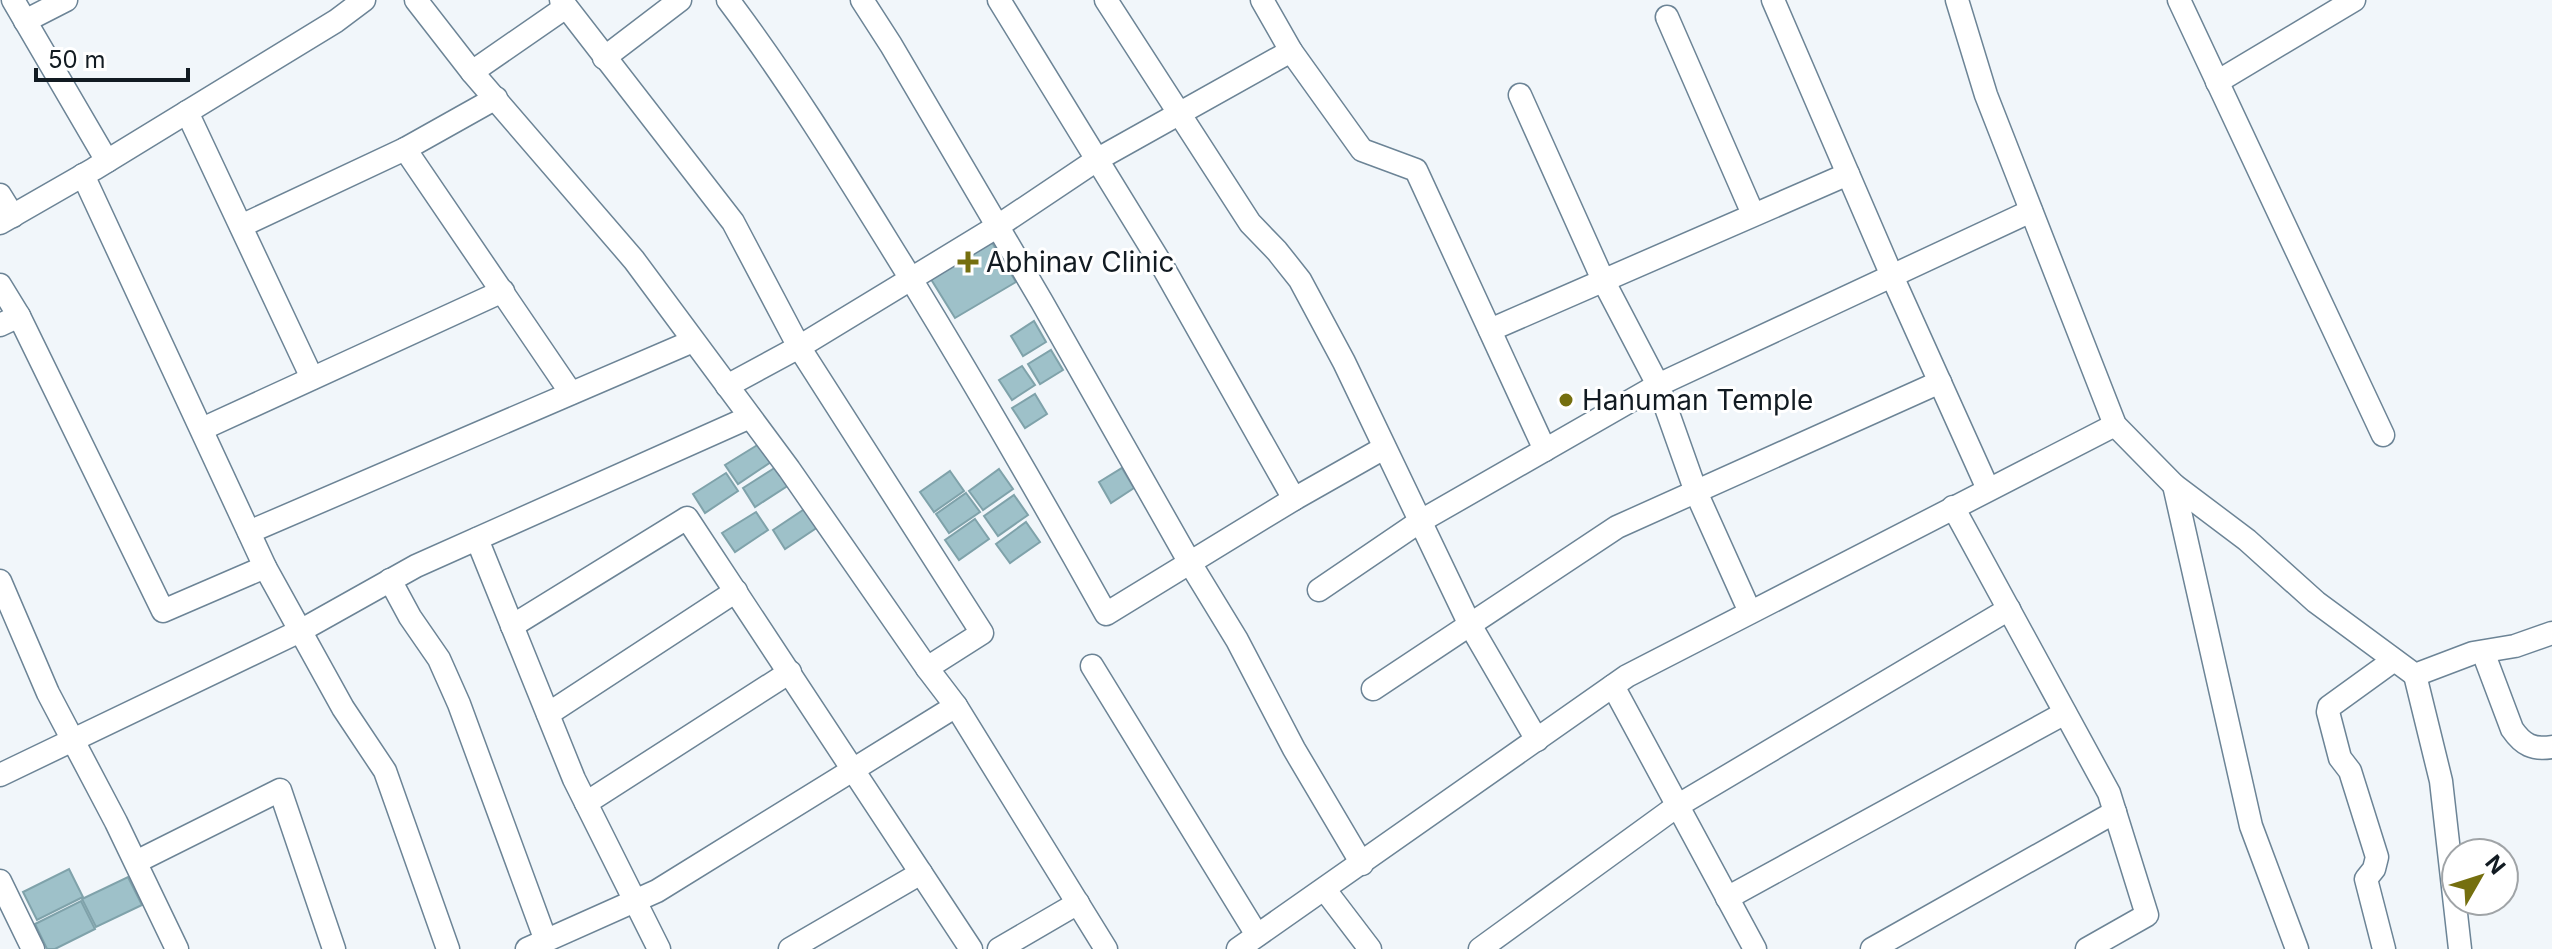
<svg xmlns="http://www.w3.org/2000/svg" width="2552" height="949" font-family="Inter,sans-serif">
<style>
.building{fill:#9ec1c9;stroke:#7fa2aa;stroke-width:2}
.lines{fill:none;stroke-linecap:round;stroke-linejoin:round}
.minor-casing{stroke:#6c8496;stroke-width:25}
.minor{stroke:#fff;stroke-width:22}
.poi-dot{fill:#756f0f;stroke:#fff;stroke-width:3}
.labels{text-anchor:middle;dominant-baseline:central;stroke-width:6;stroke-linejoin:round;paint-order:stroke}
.poi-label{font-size:28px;fill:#121b22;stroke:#fff;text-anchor:start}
</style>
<rect width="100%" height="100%" fill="#f1f6fa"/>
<g class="building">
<polygon points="990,239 1016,282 955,318 929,276"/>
<polygon points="1034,321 1046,342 1023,356 1011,336"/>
<polygon points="1051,350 1063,370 1040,384 1028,364"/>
<polygon points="1022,366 1035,385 1012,400 999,380"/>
<polygon points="1035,394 1047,414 1025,428 1012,408"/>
<polygon points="759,444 771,462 738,484 725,465"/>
<polygon points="776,467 789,485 755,507 743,488"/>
<polygon points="1122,468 1134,488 1111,503 1099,482"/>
<polygon points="999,469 1013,489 983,510 969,491"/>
<polygon points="950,471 964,491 934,512 920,492"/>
<polygon points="726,473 738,491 705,513 693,494"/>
<polygon points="966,493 980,512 949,533 936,514"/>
<polygon points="1014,495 1028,515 998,536 984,516"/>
<polygon points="806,508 818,527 785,549 773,530"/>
<polygon points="756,512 768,530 735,552 722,533"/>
<polygon points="975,519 989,539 959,560 945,540"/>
<polygon points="1026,522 1040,542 1010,563 996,544"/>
<polygon points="69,869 83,897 37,920 23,892"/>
<polygon points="128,877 142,905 96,927 82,899"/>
<polygon points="81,901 95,929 55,949 47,949 35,924"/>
</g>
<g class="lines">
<defs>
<g id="minor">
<polyline points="13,0 107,161"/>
<polyline points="416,0 472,72 634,260 789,469 927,668 956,706 1106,949"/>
<polyline points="561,0 733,222 799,347 982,633 927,668"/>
<path d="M728,0C795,89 852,184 911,279C978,389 1043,501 1106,614L1294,499L1384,448"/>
<polyline points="862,0 891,45 1042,302 1190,563 1237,640 1294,749 1362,864"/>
<polyline points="999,0 1163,267 1294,499"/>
<polyline points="1106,0 1250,223 1277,251 1300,280 1344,362 1469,623 1537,740"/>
<polyline points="1262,0 1291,51"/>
<polyline points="1773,0 1892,276 1988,489"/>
<polyline points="1957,0 1986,95 2115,425 2174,485 2247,540 2316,602 2415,675 2473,653 2515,646 2552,633"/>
<polyline points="2179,0 2383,435"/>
<polyline points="1667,17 1753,214"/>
<polyline points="25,21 66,0"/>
<polyline points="604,58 680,0"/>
<polyline points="472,72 566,7"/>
<polyline points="2217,82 2354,0"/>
<polyline points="1520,95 1603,280 1658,385 1696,492 1750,612"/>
<polyline points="187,112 312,378"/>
<polyline points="405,149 496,98"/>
<polyline points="83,175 265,567 343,708 385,771 448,949"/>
<polyline points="0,195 13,216"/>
<polyline points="0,223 94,169 336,21 364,0"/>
<polyline points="241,226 405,149 571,393"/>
<polyline points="0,285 19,316"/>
<polyline points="0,325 19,316 163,611 265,567"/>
<polyline points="1490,330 1848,174"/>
<polyline points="727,386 799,347 998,226 1098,159 1291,51 1362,150 1416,170 1545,450"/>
<polyline points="202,429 503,291"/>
<polyline points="2174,485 2251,826 2297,949"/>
<polyline points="1953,507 2109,793 2147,915 2087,949"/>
<polyline points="249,532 693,341"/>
<polyline points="477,539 574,779 659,949"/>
<polyline points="390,580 410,617 439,659 459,704 546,941"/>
<polyline points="0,581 48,693 116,822 177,949"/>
<polyline points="1319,590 1419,522 1658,385 2031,211"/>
<polyline points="512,626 687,518 971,949"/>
<path d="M2483,652L2512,729C2523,745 2533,750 2552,747"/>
<polyline points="1092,666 1257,935"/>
<polyline points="2415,675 2441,781 2460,949"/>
<polyline points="1613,686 1755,949"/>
<polyline points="1373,689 1617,527 1940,382"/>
<polyline points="548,714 736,591"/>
<polyline points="0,775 300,631 416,566 750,417"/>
<polyline points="586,803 790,672"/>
<polyline points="136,862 280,790 334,949"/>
<polyline points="0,881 33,949"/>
<polyline points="1325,890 1370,949"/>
<polyline points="1727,898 2065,713"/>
<polyline points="527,949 657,891 956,706"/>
<polyline points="790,949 921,873"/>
<polyline points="999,949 1078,903"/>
<polyline points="1238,949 1627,676 2115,425"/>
<polyline points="1480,949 1677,806 2009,609"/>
<polyline points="1872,949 2115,812"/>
<polyline points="2384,949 2366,879 2374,869 2377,857 2350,771 2340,758 2328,712 2329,707 2394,660"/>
</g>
</defs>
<use href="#minor" class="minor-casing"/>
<use href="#minor" class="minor"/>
</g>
<g class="poi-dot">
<path d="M964 250h8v8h8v8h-8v8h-8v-8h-8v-8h8z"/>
<circle cx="1566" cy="400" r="8"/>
</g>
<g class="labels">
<g class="poi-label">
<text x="986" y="262">Abhinav Clinic</text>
<text x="1582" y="400">Hanuman Temple</text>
</g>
</g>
<g transform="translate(2480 877) rotate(51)"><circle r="38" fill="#ffffff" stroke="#a0a4a7" stroke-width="2"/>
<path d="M0-6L14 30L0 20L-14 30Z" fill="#756f0f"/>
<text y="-12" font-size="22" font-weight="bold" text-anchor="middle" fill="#121b22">N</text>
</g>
<path d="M36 68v12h152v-12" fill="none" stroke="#121b22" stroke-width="4"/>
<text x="48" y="68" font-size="24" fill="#121b22" stroke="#ffffff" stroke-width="6" paint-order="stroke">50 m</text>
</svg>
